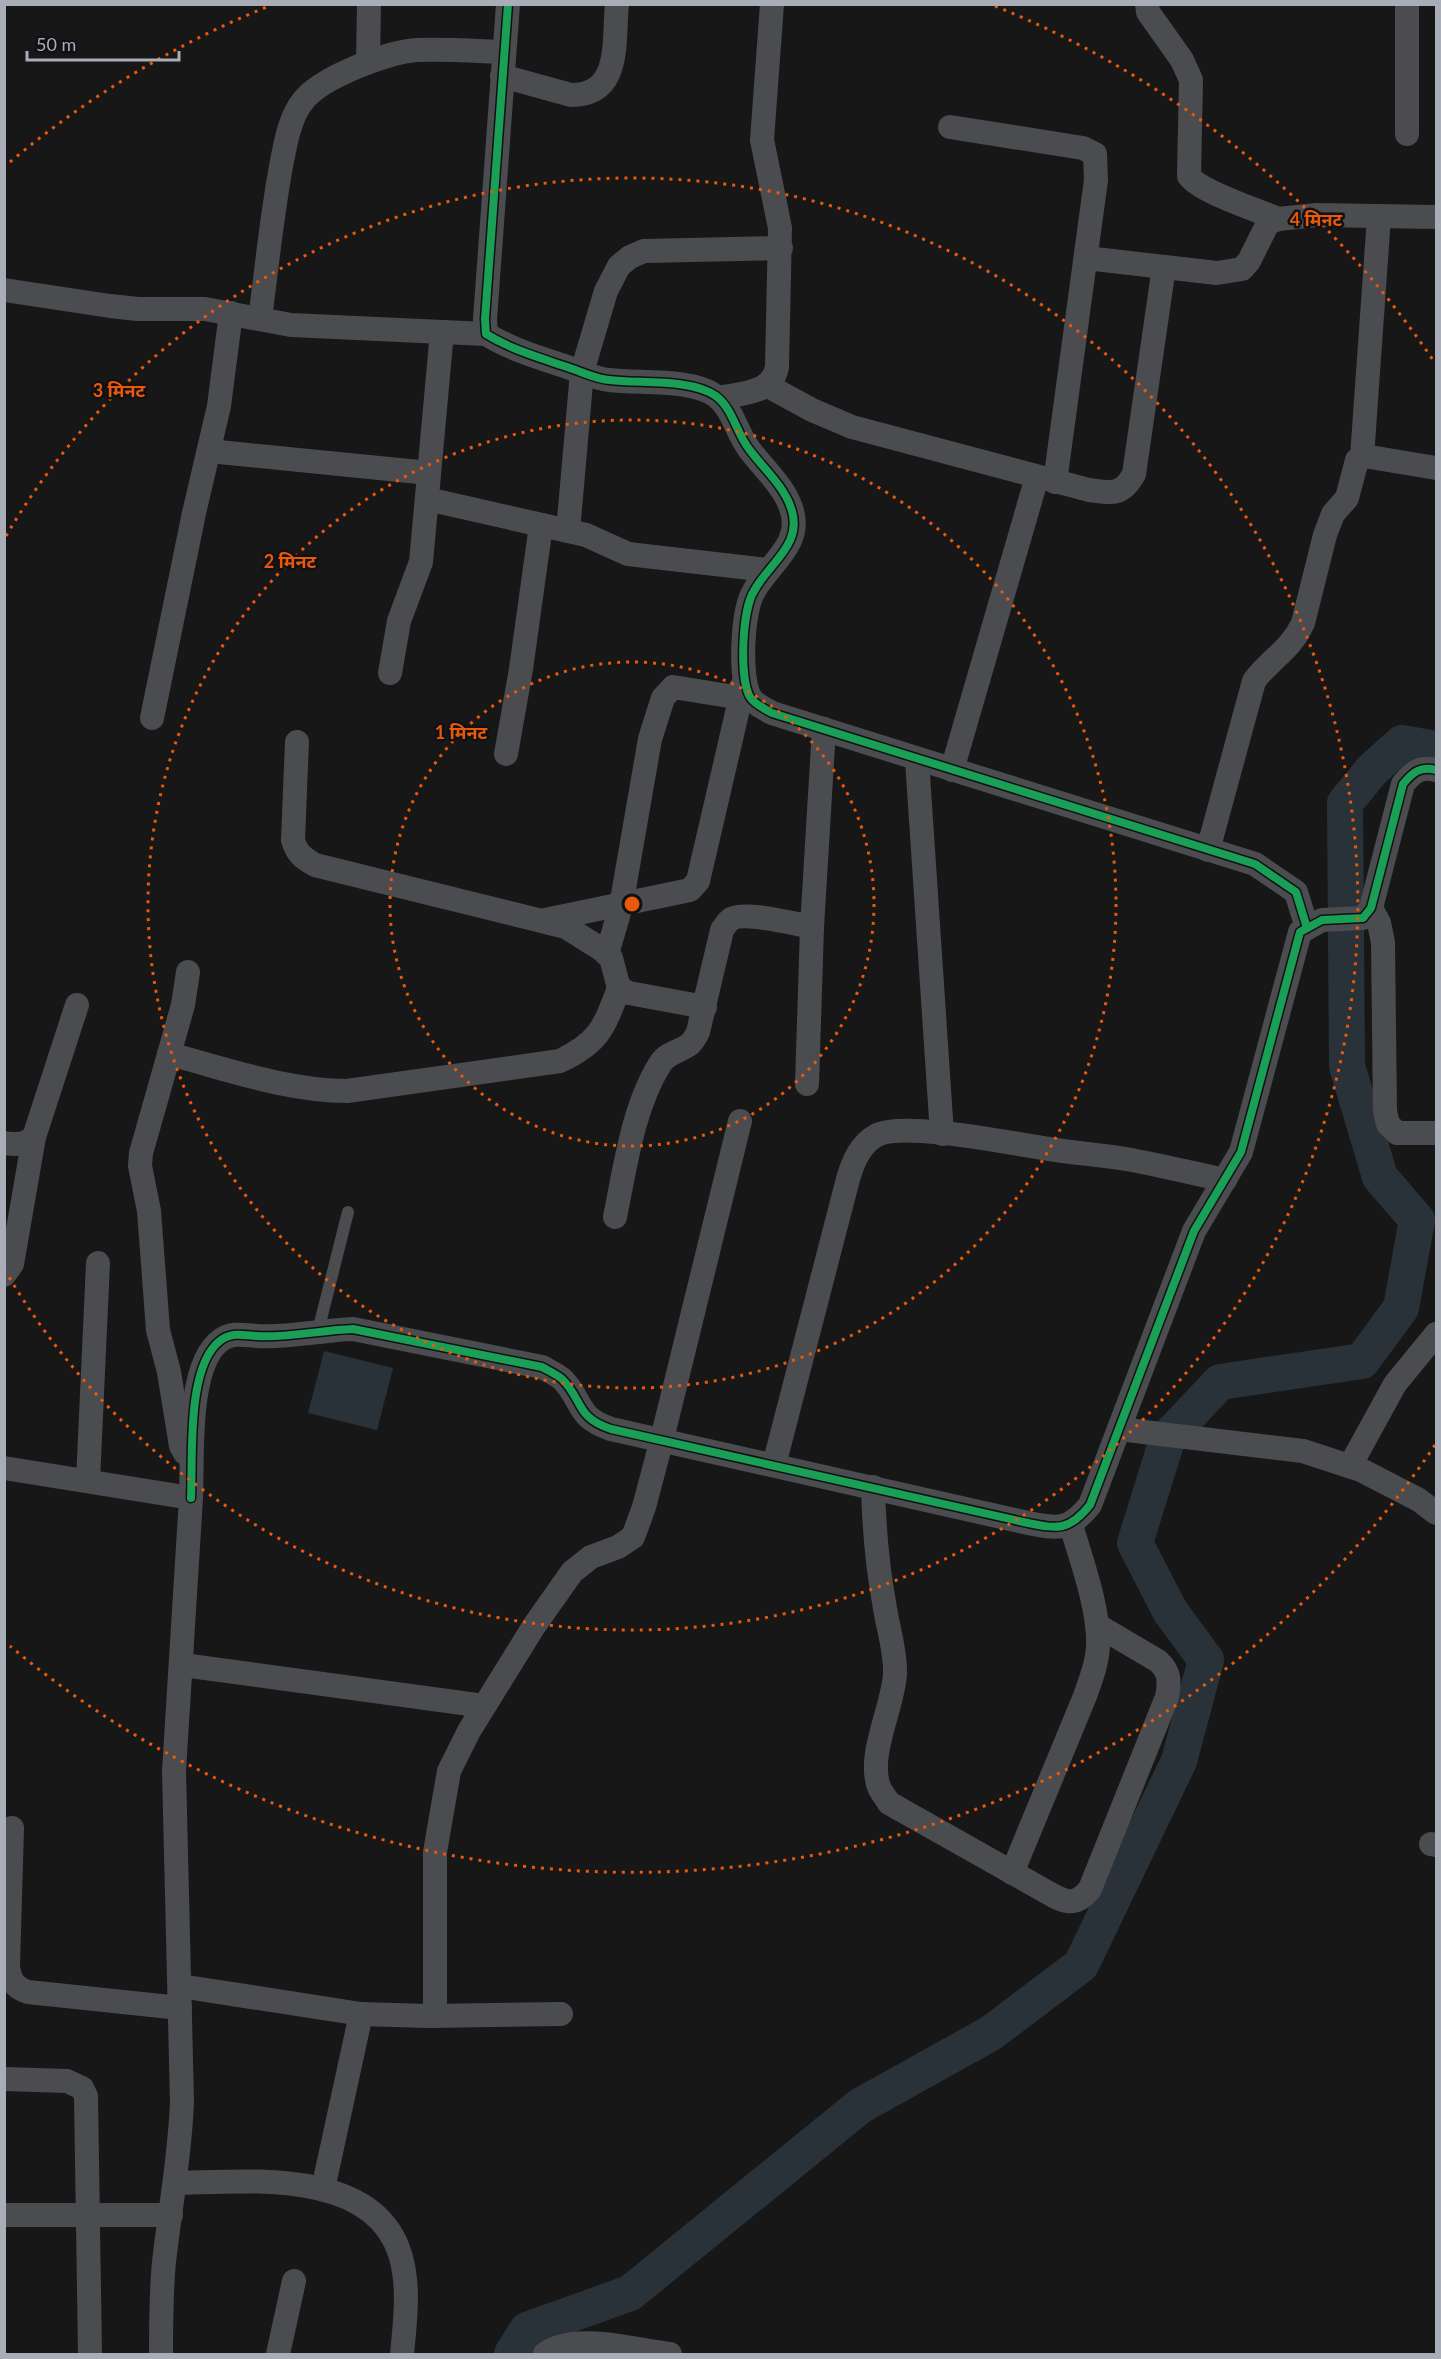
<svg xmlns="http://www.w3.org/2000/svg" width="1441" height="2359" font-family="Lato,'Noto Sans Devanagari',sans-serif">
<style>
.water{fill:#2a3239}
.lines{fill:none;stroke-linecap:round;stroke-linejoin:round}
.river{stroke:#2a3239;stroke-width:36}
.lane{stroke:#4b4c50;stroke-width:12}
.street{stroke:#4b4c50;stroke-width:24}
.cycleway-casing{stroke:#111113;stroke-width:11}
.cycleway{stroke:#1a9f57;stroke-width:8}
.ring{fill:none;stroke:#e8590c;stroke-width:3;stroke-dasharray:3 6}
.centre{fill:#e8590c;stroke:#111113;stroke-width:3}
.ring-label{font-size:18px;text-anchor:middle;font-weight:bold;fill:#e8590c;stroke:#111113;stroke-width:5;stroke-linejoin:round;paint-order:stroke}
</style>
<rect width="100%" height="100%" fill="#171717"/>
<polygon class="water" points="324,1351 393,1368 377,1430 308,1413"/>
<g class="lines">
<polyline class="river" points="512,2354 527,2330 630,2293 860,2106 991,2033 1081,1965 1179,1761 1206,1660 1170,1611 1135,1543 1168,1437 1220,1382 1362,1361 1401,1308 1417,1220 1380,1177 1347,1066 1345,803 1372,770 1402,743 1436,749"/>
<polyline class="lane" points="318,1331 348,1212"/>
<g class="street">
<path d="M508,4L485,319L486,334C512,350 541,358 570,368C582,372 596,379 609,380C640,384 690,378 716,396C733,409 736,432 749,449C763,468 784,486 791,508C804,544 769,563 754,591C742,610 739,678 750,697C754,704 765,709 772,713L1255,864L1296,892L1307,928"/>
<path d="M1147,4L1148,12L1182,60L1191,80L1189,176C1200,192 1258,210 1278,219"/>
<polyline points="1407,4 1407,134"/>
<polyline points="368,62 369,4"/>
<path d="M502,76L571,95C622,95 613,42 617,4"/>
<polyline points="950,127 1083,148 1095,154 1096,180 1055,482"/>
<polyline points="1086,258 1217,273 1242,269 1249,261 1268,223 1278,219 1317,215 1436,217"/>
<polyline points="4,290 110,306 138,309 205,309 291,325 486,334"/>
<path d="M260,319C267,266 272,213 282,161C286,141 290,117 303,101C320,78 389,51 418,50C446,49 476,51 504,52"/>
<path d="M768,386L812,410L852,427L1089,490C1112,493 1122,496 1134,474L1164,267"/>
<path d="M719,398C742,393 772,394 777,367L780,228L762,140L772,4"/>
<polyline points="209,451 429,473"/>
<polyline points="1362,457 1379,217"/>
<polyline points="427,499 586,535 628,554 767,570"/>
<polyline points="568,531 582,372 606,291 619,266 630,257 644,251 781,248"/>
<polyline points="390,673 399,621 421,562 442,332"/>
<polyline points="152,718 194,513 219,406 231,313"/>
<path d="M297,742L293,840C297,854 303,858 315,865L566,927L601,949L611,958L619,988L629,993L705,1007"/>
<polyline points="506,754 521,669 541,525"/>
<polyline points="917,760 942,1134"/>
<polyline points="952,770 1037,477"/>
<path d="M1208,850L1254,681C1271,658 1290,651 1303,623L1325,535L1333,514L1347,498L1357,460L1362,457H1370L1436,468"/>
<polyline points="1371,908 1379,923 1383,942 1385,1111 1388,1124 1397,1133 1436,1133"/>
<polyline points="545,920 690,890 698,881 744,683"/>
<polyline points="607,954 621,906 650,739 663,698 673,687 735,697 744,683"/>
<path d="M169,1054C227,1069 287,1091 347,1091L560,1061C600,1042 604,1027 619,988"/>
<polyline points="807,1084 812,927 824,729"/>
<path d="M4,1143C17,1145 24,1145 34,1137L77,1005"/>
<path d="M615,1217C625,1168 633,1107 660,1064C667,1052 680,1052 690,1044C693,1041 696,1036 698,1032L722,930C725,926 727,922 731,919C746,911 794,924 812,927"/>
<polyline points="4,1275 12,1264 34,1137"/>
<polyline points="1119,1429 1303,1451 1361,1470 1419,1500 1436,1513"/>
<polyline points="185,1453 181,1446 169,1372 158,1330 149,1211 140,1166 141,1153 183,1005 188,972"/>
<path d="M774,1465L848,1179C853,1162 860,1144 877,1135C905,1121 1014,1144 1049,1149C1075,1153 1101,1155 1126,1159C1159,1165 1192,1173 1225,1180"/>
<polyline points="1350,1466 1395,1384 1436,1334"/>
<path d="M4,1468L191,1498L174,1771L182,2102C180,2156 170,2209 164,2262C161,2293 161,2324 161,2354"/>
<polyline points="88,1481 98,1263"/>
<path d="M873,1487C874,1526 877,1564 884,1602C887,1626 896,1650 895,1674C893,1708 867,1755 879,1787C881,1792 886,1798 889,1803L1045,1891C1064,1902 1075,1908 1090,1889L1167,1697C1170,1681 1170,1672 1158,1661L1097,1625"/>
<path d="M191,1498C193,1458 186,1365 221,1340C232,1332 244,1335 257,1336C289,1338 321,1330 353,1329L542,1367C549,1371 556,1374 562,1379C584,1401 575,1417 611,1429L1028,1523C1058,1529 1069,1531 1090,1505L1194,1231L1241,1152L1300,932L1322,920L1363,918L1371,908L1403,784C1413,772 1420,766 1436,770"/>
<polyline points="183,1665 484,1706"/>
<path d="M12,1828L8,1966C10,1981 14,1987 28,1992L180,2008"/>
<polyline points="1431,1844 1436,1845"/>
<path d="M1012,1873L1085,1696C1091,1679 1097,1664 1098,1647C1100,1611 1081,1559 1071,1525"/>
<polyline points="180,1986 361,2014 427,2016 561,2014"/>
<polyline points="435,2016 435,1852 449,1771 469,1731 534,1626 572,1572 591,1557 618,1547 633,1537 644,1507 662,1439 740,1121"/>
<polyline points="4,2079 67,2081 82,2088 86,2096 90,2354"/>
<path d="M176,2183C245,2182 373,2167 400,2254C410,2286 405,2322 402,2354"/>
<polyline points="323,2189 361,2014"/>
<polyline points="4,2215 171,2215"/>
<polyline points="278,2354 294,2281"/>
<path d="M545,2354C575,2332 634,2350 670,2354"/>
</g>
<defs>
<g id="cycleway">
<path d="M508,4L485,319L486,334C512,350 541,358 570,368C582,372 596,379 609,380C640,384 690,378 716,396C733,409 736,432 749,449C763,468 784,486 791,508C804,544 769,563 754,591C742,610 739,678 750,697C754,704 765,709 772,713L1255,864L1296,892L1307,928"/>
<path d="M191,1498C193,1458 186,1365 221,1340C232,1332 244,1335 257,1336C289,1338 321,1330 353,1329L542,1367C549,1371 556,1374 562,1379C584,1401 575,1417 611,1429L1028,1523C1058,1529 1069,1531 1090,1505L1194,1231L1241,1152L1300,932L1322,920L1363,918L1371,908L1403,784C1413,772 1420,766 1436,770"/>
</g>
</defs>
<use href="#cycleway" class="cycleway-casing"/>
<use href="#cycleway" class="cycleway"/>
</g>
<g class="ring">
<circle cx="632" cy="904" r="242"/>
<circle cx="632" cy="904" r="484"/>
<path d="M6 536A726 726 0 1 1 6 1272"/>
<path d="M1435 1445A968 968 0 0 1 10 1646M10 162A968 968 0 0 1 269 6M995 6A968 968 0 0 1 1435 363"/>
</g>
<circle cx="632" cy="904" r="9" class="centre"/>
<g class="ring-label">
<text x="1316" y="226">4 मिनट</text>
<text x="119" y="397">3 मिनट</text>
<text x="290" y="568">2 मिनट</text>
<text x="461" y="739">1 मिनट</text>
</g>
<rect width="1441" height="2359" fill="none" stroke="#a8adb8" stroke-width="12"/>
<path d="M27 51v9h152v-9" fill="none" stroke="#a8adb8" stroke-width="3"/>
<text x="36" y="51" font-size="18" fill="#a8adb8" stroke="#111113" stroke-width="4.5" paint-order="stroke">50 m</text>
</svg>
